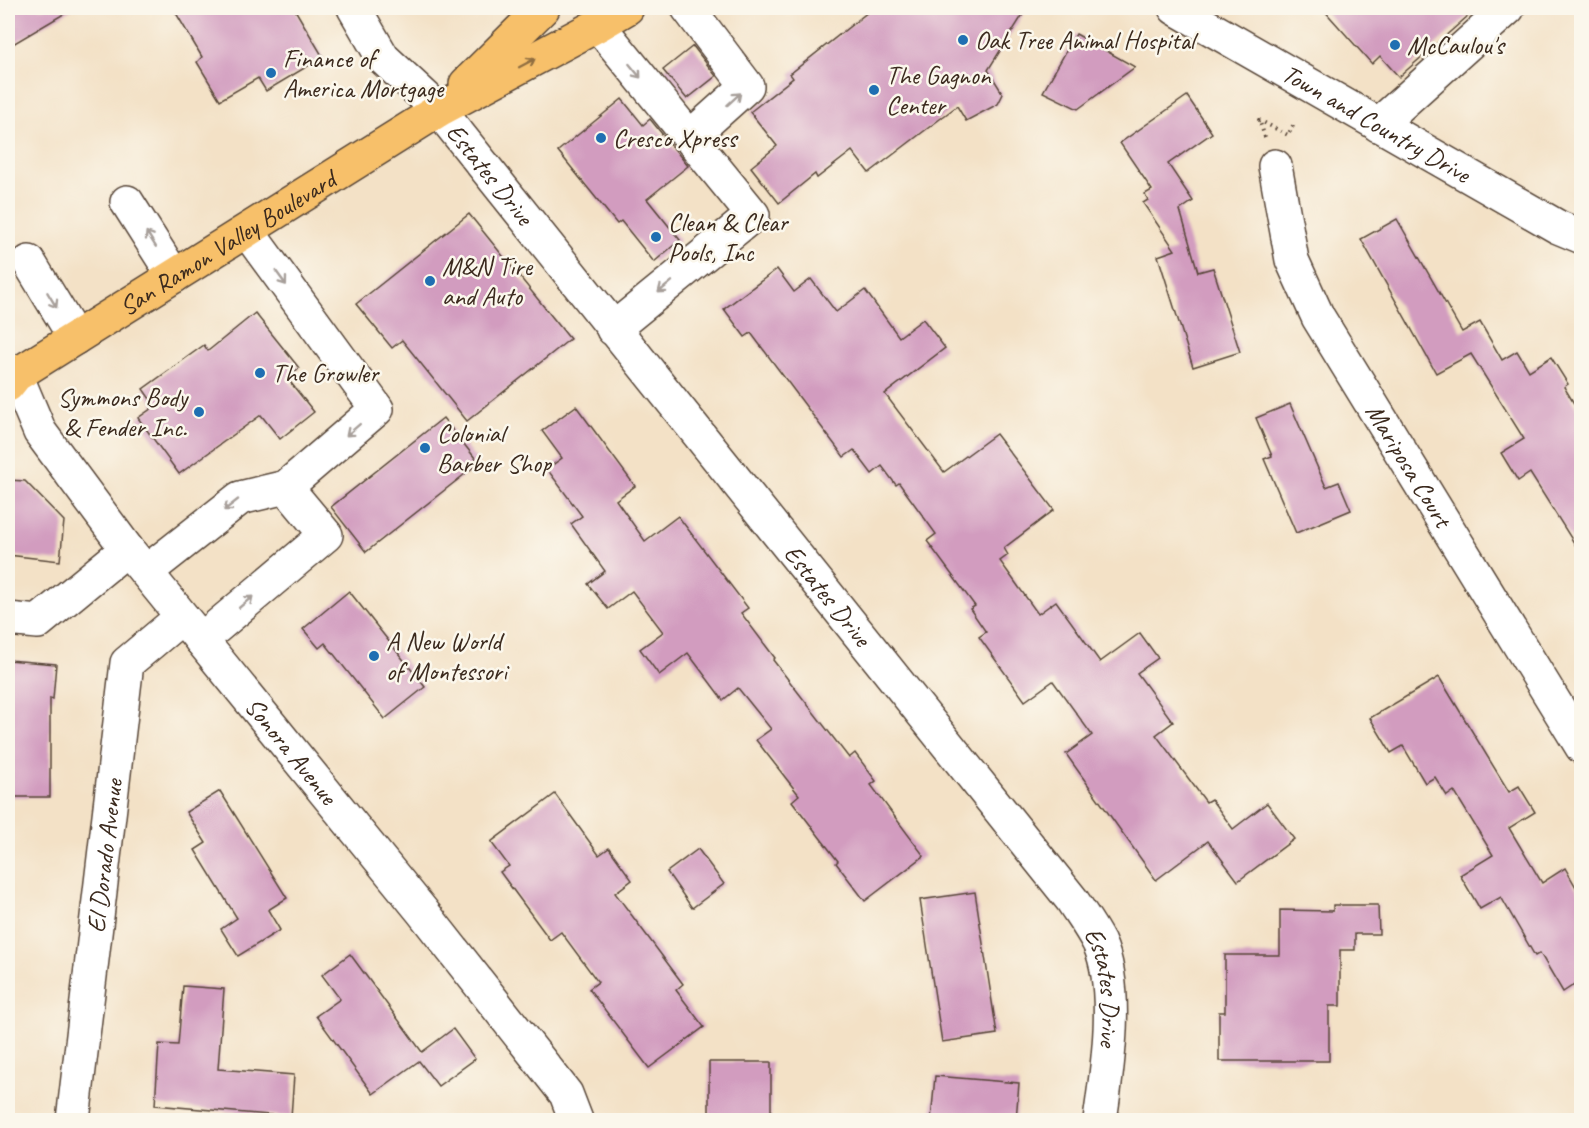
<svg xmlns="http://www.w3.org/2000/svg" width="1589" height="1128" font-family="Caveat,sans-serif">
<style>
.building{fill:#d29cbf}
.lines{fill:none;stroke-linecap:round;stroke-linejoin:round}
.minor-casing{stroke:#574537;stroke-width:36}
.major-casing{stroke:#574537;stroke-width:36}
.path{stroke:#574537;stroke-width:4;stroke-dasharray:1.5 4.5;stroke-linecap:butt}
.minor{stroke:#fff;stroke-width:33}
.major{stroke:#f7c06b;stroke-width:33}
.oneway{stroke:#906e41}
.oneway2{stroke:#a79f9a}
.poi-dot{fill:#1f6fb2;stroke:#fbf7ec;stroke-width:2}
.labels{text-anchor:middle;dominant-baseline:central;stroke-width:5;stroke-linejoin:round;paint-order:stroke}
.poi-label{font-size:26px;fill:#3b2a1e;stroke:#fbf7ec;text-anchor:start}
.street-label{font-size:26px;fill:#3b2a1e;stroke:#fbf7ec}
</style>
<rect width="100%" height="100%" fill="#fbf7ec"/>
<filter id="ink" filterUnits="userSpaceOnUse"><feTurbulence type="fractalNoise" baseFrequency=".0167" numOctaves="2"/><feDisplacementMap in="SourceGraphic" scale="12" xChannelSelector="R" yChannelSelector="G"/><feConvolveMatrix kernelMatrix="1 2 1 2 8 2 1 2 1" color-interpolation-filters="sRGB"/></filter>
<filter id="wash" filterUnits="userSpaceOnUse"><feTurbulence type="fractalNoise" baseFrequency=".008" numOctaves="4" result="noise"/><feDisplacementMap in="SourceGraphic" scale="24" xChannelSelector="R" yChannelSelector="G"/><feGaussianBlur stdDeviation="1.35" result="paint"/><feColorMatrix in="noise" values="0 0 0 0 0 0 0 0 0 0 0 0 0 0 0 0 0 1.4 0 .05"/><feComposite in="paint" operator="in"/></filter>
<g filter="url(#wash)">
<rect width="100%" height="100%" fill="#f3e1c6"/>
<g id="blocks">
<g class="building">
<polygon points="8,8 74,8 8,47"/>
<polygon points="173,8 294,8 323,57 266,91 258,78 220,100 197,62 202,57"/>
<polygon points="873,8 1027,8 988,70 1003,94 998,104 966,121 957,106 869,173 852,151 817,178 815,174 779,203 751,167 777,146 750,112 793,78 790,74"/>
<polygon points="1322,8 1477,8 1399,77 1380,56 1372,64"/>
<polygon points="1076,34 1135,67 1078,109 1043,92"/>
<polygon points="693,46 716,76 687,99 663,70"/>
<polygon points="1187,96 1212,133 1168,164 1193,201 1180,210 1198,272 1213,268 1240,352 1193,367 1158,256 1175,250 1143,203 1148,200 1145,194 1152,190 1120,143"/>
<polygon points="622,99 643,125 650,119 688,166 647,199 680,240 654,262 621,221 617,224 558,151"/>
<polygon points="469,214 570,339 467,421 402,340 392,348 356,304"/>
<polygon points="1397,219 1462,332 1480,322 1502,360 1517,351 1529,371 1551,357 1568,384 1564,387 1581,415 1581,554 1530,473 1518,481 1501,453 1524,439 1471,354 1436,373 1361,239"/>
<polygon points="777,269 794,292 811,279 836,312 865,290 899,337 923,319 945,348 885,394 944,472 996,434 1054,510 1004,548 1008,555 1000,561 1038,614 1056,601 1100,662 1140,633 1158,658 1137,673 1173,722 1156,735 1206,802 1211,799 1233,829 1267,803 1294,839 1238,881 1208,841 1156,880 1066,754 1092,735 1053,681 1025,701 979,637 986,632 970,609 975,606 927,541 936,534 899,483 896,485 882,466 872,474 854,450 844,457 751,333 745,337 724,309"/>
<polygon points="255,313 299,368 287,378 314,412 280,439 261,415 179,474 138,418 155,406 143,389 204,345 208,351"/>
<polygon points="1290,404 1326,487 1339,482 1351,510 1296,533 1264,459 1272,456 1256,418"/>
<polygon points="576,406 635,486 616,500 645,541 678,516 748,608 741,613 775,658 773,660 849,758 855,753 876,781 871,785 924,856 865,901 836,863 838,861 792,801 799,795 756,740 771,729 738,688 723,700 688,653 659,675 640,649 663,632 632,591 608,609 588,584 605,571 571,524 582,516 547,469 562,458 542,431"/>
<polygon points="443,418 479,463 366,552 331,507"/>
<polygon points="8,480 25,481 64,521 60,561 8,555"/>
<polygon points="349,591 425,687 385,719 325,643 319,648 303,629"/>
<polygon points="8,660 56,664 53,699 50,698 50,797 8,797"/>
<polygon points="1439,677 1509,792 1519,786 1535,812 1509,828 1542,883 1565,868 1581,896 1581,980 1563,992 1540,953 1535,956 1501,897 1480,909 1460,875 1493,855 1454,791 1447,796 1435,777 1425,783 1403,746 1391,753 1370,718"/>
<polygon points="220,791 287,898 268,910 280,930 238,956 221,929 237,918 195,850 206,843 186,812"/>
<polygon points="555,794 599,855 609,848 632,880 615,893 683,984 676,990 704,1027 649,1068 589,989 598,982 561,932 550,940 500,872 509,866 491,842"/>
<polygon points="698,849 724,884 692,908 667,872"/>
<polygon points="975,892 997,1034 942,1042 920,900"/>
<polygon points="1333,905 1378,905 1379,934 1355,934 1355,950 1340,950 1340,1006 1329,1006 1329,1061 1219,1061 1219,1012 1225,1012 1225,955 1280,955 1280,910 1333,911"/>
<polygon points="350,954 422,1052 453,1029 475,1059 438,1086 419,1061 373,1094 316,1016 340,999 322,975"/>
<polygon points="183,986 224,989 218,1069 294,1075 291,1117 155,1105 159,1044 178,1045"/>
<rect x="709" y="1062" width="62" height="58"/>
<polygon points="935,1076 1019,1083 1016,1120 931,1120"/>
</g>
</g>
</g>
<g filter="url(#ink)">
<use href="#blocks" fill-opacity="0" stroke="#574537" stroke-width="1.5"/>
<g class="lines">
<defs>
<g id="minor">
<path id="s1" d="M354,8L383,58L439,110L1072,900C1081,914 1092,929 1099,943C1120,989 1107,1072 1100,1120"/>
<polyline points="688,8 747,86 690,137"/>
<path id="s2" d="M1175,8L1558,227L1582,237"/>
<polyline points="598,25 753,215 613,329"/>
<polyline points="1378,125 1508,8"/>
<path id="s3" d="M1275,166L1292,260L1318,317L1582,747"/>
<polyline points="127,202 174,276"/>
<polyline points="29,262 75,338"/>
<path id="s4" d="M8,369L16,375L40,432L127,549L422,911L566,1094L576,1120"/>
<polyline points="146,572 240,498 286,487 377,409 247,231"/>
<polyline points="8,619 38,622 127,549"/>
<polyline points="201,640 326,535 286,487"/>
<path id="s5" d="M73,1120L127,663L182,617"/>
</g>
<g id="major">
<polyline points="466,84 543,8"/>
<path id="s6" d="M8,385L16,375L439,110L598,25L627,8"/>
</g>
</defs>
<use href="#minor" class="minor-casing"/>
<use href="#major" class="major-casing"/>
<polyline class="path" points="1265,137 1259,120 1288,135 1295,122"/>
<use href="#minor" class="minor"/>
<use href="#major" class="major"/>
</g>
<defs><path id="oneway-shaft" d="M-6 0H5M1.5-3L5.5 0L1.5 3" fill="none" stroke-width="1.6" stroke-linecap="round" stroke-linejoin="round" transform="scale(1.5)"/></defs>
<use class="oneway" href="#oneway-shaft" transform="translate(527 63) rotate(-28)"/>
<g class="oneway2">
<use href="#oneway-shaft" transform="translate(635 71) rotate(51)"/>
<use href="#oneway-shaft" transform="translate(734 99) rotate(-42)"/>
<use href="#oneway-shaft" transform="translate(151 239) rotate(-122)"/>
<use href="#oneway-shaft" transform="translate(281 278) rotate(54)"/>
<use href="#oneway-shaft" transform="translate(665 287) rotate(141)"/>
<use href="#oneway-shaft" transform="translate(52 300) rotate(59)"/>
<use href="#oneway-shaft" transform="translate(353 430) rotate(139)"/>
<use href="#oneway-shaft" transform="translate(231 505) rotate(142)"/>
<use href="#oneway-shaft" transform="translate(246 602) rotate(-40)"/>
</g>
</g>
<g class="poi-dot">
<circle cx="963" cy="40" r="6"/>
<circle cx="1395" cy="45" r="6"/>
<circle cx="271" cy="73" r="6"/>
<circle cx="874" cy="90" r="6"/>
<circle cx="601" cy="138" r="6"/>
<circle cx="656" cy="237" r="6"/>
<circle cx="430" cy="281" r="6"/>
<circle cx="260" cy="373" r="6"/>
<circle cx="199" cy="412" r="6"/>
<circle cx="425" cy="448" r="6"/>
<circle cx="374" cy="656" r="6"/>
</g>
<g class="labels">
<g class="poi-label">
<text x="975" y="40">Oak Tree Animal Hospital</text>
<text x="1407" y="45">McCaulou's</text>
<text x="283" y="58">Finance of<tspan x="283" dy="30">America Mortgage</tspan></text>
<text x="886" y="75">The Gagnon<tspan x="886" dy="30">Center</tspan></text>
<text x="613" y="138">Cresco Xpress</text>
<text x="668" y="222">Clean &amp; Clear<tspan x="668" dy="30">Pools, Inc</tspan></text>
<text x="442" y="266">M&amp;N Tire<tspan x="442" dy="30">and Auto</tspan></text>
<text x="272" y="373">The Growler</text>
<text x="187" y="397" text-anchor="end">Symmons Body<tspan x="187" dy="30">&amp; Fender Inc.</tspan></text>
<text x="437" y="433">Colonial<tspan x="437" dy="30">Barber Shop</tspan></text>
<text x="386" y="641">A New World<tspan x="386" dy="30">of Montessori</tspan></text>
</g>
<g class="street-label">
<text stroke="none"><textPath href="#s2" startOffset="232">Town and Country Drive</textPath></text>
<text stroke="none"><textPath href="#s1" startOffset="216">Estates Drive</textPath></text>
<text stroke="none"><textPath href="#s6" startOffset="262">San Ramon Valley Boulevard</textPath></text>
<text stroke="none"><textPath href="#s3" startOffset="332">Mariposa Court</textPath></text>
<text stroke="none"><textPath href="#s1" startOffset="756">Estates Drive</textPath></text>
<text stroke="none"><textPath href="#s4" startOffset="478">Sonora Avenue</textPath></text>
<text stroke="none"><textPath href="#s5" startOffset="266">El Dorado Avenue</textPath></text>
<text stroke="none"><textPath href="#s1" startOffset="1242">Estates Drive</textPath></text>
</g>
</g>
<rect width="1589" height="1128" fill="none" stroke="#fbf7ec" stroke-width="30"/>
</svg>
